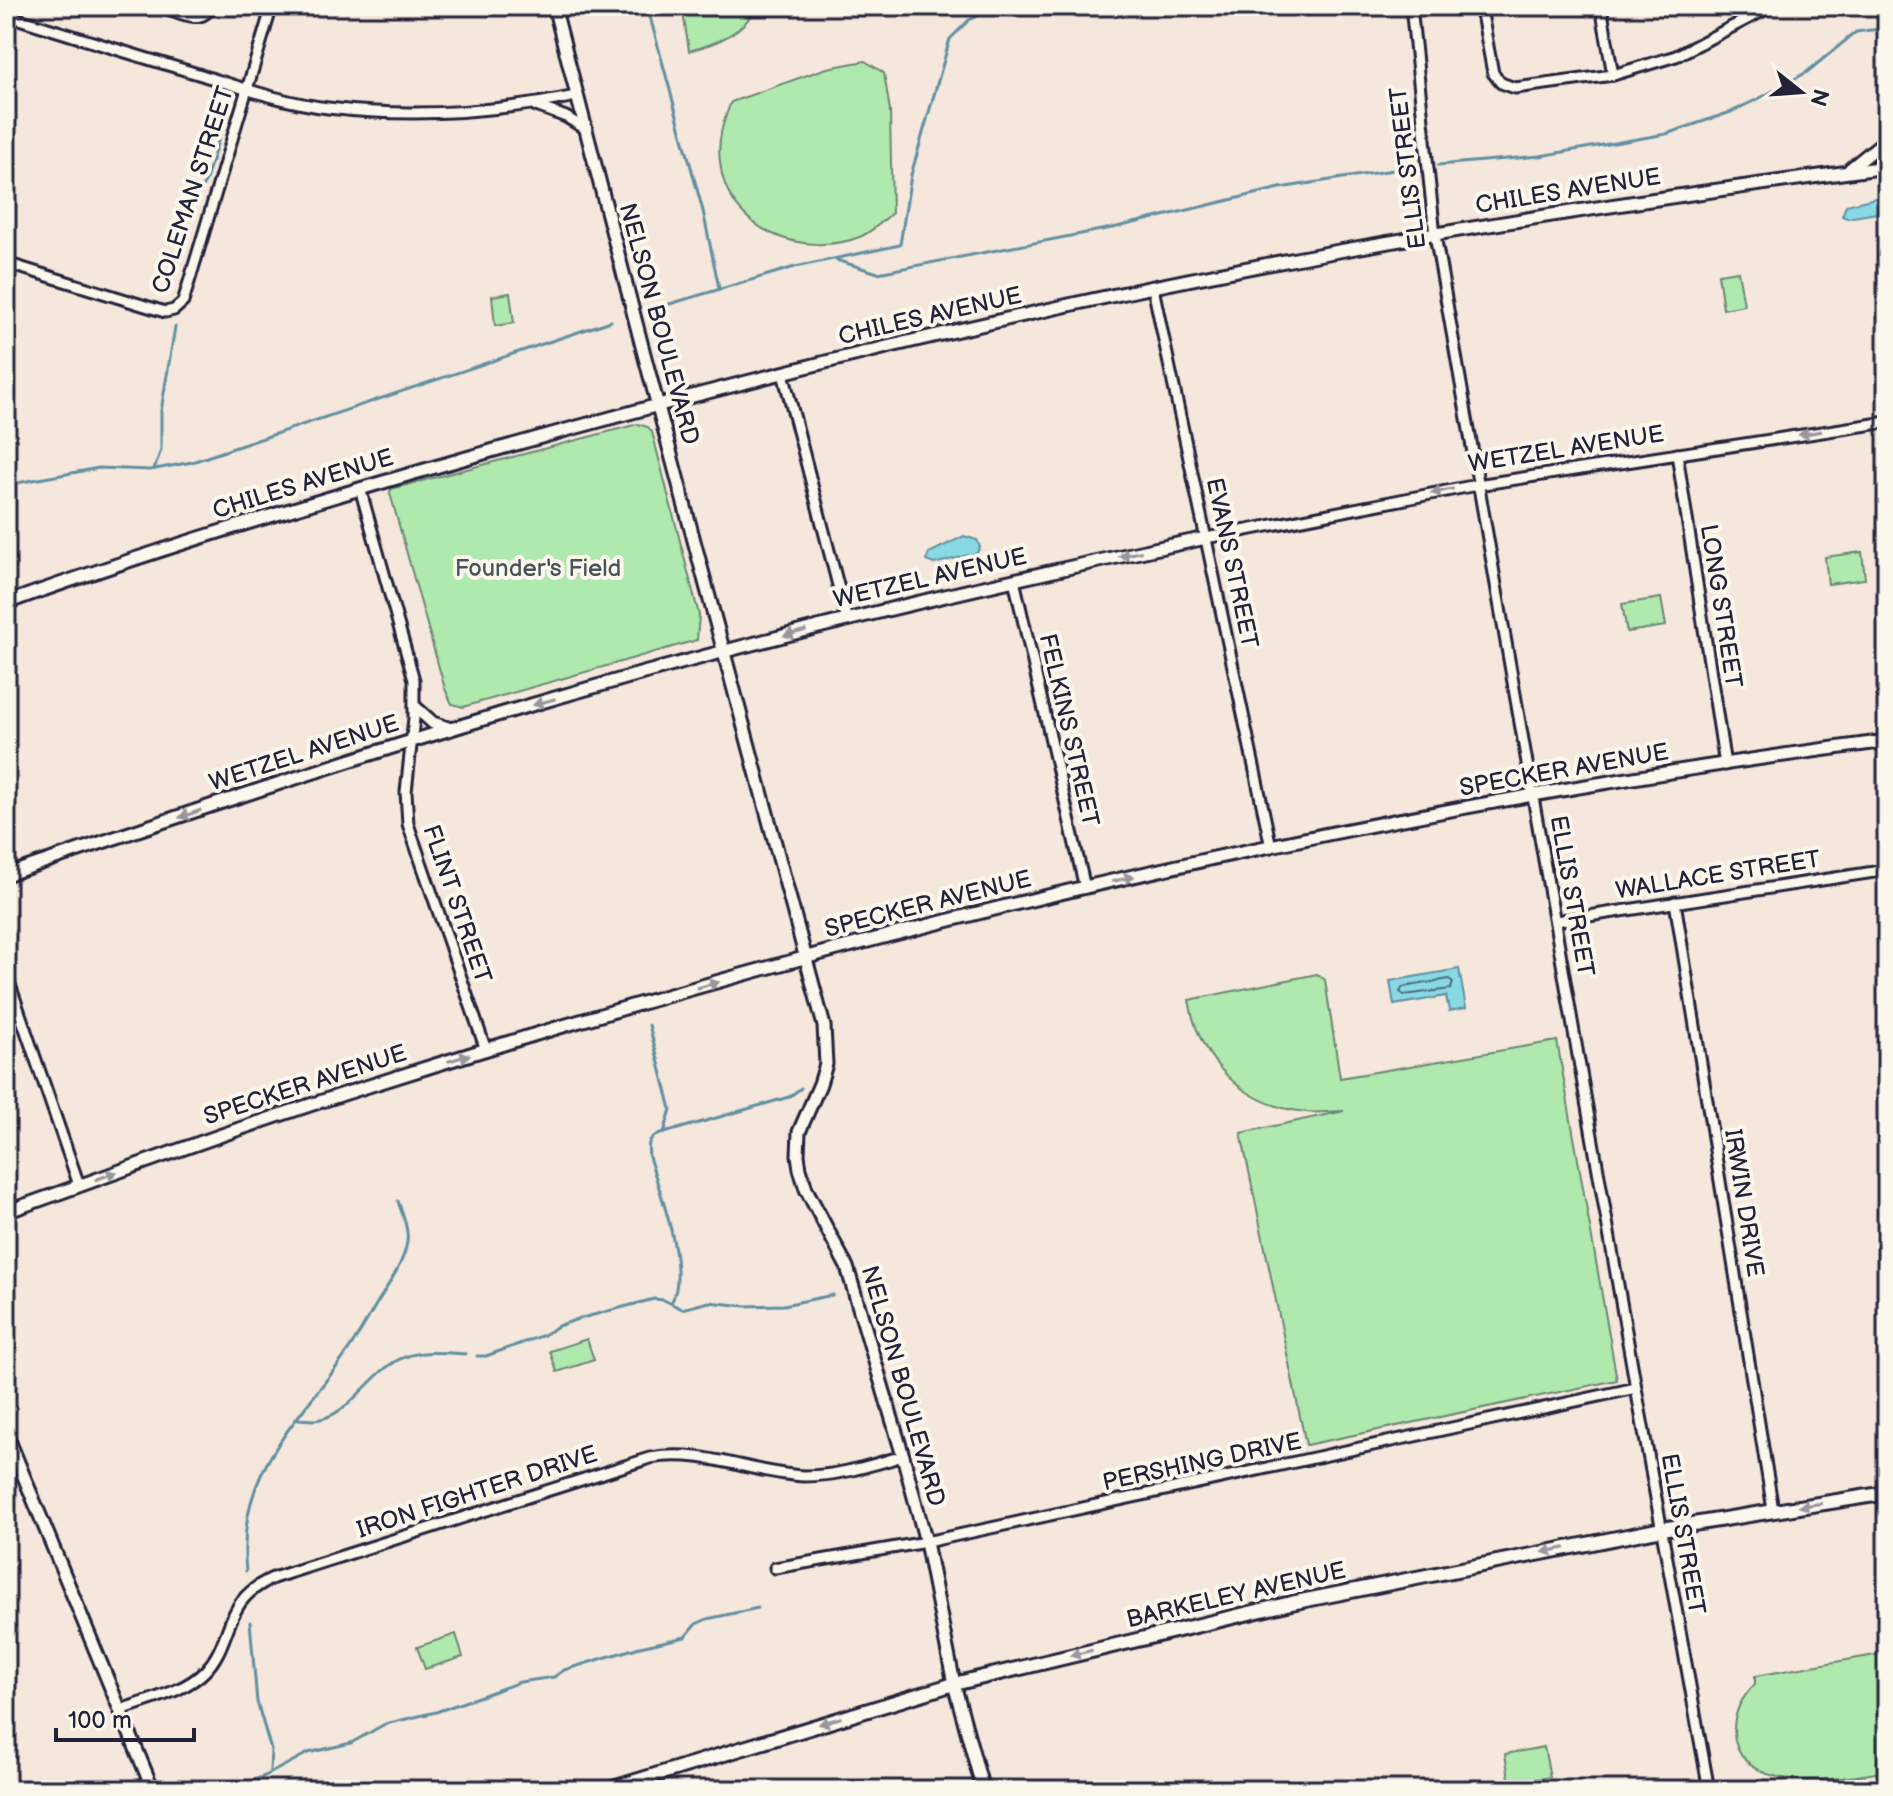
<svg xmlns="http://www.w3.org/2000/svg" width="1893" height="1796" font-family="'Balsamiq Sans',sans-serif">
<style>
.green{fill:#b0e9ad;stroke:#698674;stroke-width:2}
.water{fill:#89d9e5;stroke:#6090a1;stroke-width:2}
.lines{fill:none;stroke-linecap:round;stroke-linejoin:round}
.shore{stroke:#4b6b7f;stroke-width:2}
.stream{stroke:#6090a1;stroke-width:3}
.minor-casing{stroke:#22223b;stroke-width:15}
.tertiary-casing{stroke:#22223b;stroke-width:17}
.secondary-casing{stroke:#22223b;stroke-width:18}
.minor{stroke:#fbf7ec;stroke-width:9}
.tertiary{stroke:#fbf7ec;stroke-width:11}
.secondary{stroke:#fbf7ec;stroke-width:12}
.oneway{fill:#99979c}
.labels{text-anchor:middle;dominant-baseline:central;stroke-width:8;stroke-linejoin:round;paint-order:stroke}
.street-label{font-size:24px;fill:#22223b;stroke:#fbf7ec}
.park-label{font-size:24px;fill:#465458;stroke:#fbf7ec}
</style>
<rect width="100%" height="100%" fill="#f6e7dc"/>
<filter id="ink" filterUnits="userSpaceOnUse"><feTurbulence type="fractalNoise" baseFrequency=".0125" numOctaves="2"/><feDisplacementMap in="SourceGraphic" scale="16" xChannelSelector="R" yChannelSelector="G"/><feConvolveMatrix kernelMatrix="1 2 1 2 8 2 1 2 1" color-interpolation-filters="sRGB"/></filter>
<g filter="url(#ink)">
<g class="green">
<path d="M682,6H758C742,33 719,43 689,51Z"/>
<path d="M865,61L884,73L890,111L892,213C883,221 873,231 862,236C804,260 726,230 720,162C717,140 723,122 731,102L827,68Z"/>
<polygon points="1738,271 1744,305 1723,309 1718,274"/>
<polygon points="510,293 514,323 495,326 492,296"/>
<polygon points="638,424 648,427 652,432 699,615 697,640 463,707 452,704 445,689 390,493 391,489"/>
<polygon points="1862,552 1865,579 1828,584 1825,557"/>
<polygon points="1661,598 1666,626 1627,632 1622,604"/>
<path d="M1317,974L1325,980L1340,1078L1557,1041L1617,1380L1306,1445L1241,1133L1344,1111C1332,1111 1319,1114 1306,1112C1244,1106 1199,1061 1189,1000Z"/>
<polygon points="587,1339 594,1360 557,1372 550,1351"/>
<polygon points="456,1634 463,1657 425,1669 417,1647"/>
<path d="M1887,1653V1771C1839,1780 1749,1796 1735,1740C1731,1718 1740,1699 1755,1684V1676Z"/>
<polygon points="1544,1747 1550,1777 1510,1784 1505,1754"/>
</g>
<g class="water">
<polygon points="1879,197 1887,201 1887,210 1883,212 1847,218 1842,216 1846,205"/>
<polygon points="964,536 977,540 980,547 977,553 934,564 926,561 929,553"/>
<polygon points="1459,969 1466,1008 1449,1011 1446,996 1394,1005 1390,981"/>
</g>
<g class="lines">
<polygon class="shore" points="1449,979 1453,982 1451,989 1404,995 1400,992 1403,987"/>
<g class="stream">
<polyline points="647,6 703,211 719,288"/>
<polyline points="1438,165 1540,156 1666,134 1731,112 1764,96 1807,72 1856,32 1887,28"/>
<polyline points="186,229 190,204 205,183 231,99"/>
<polyline points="836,260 878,273 1117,227 1280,188 1412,167"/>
<polyline points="656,308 795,267 900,245 911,175 950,39 969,20 998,6"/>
<polyline points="154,469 161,450 161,411 175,327"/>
<polyline points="6,485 99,468 150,470 192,462 611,321"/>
<polyline points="649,1025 671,1109 664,1133"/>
<path d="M671,1303C690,1272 660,1191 649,1157C648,1147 647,1139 657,1135L789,1097L801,1088"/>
<polyline points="477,1356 486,1356 544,1335 558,1326 578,1319 654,1299 664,1300 682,1309 709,1302 745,1306 784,1305 833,1295"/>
<path d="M296,1419C302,1419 309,1420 315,1420C351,1417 371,1369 405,1357C424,1350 447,1353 466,1354"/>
<path d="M246,1571C236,1479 288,1432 338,1365C353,1346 365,1323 377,1303C388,1285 404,1263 407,1242C409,1228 402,1214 398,1201"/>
<polyline points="250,1622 257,1702 271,1750 270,1771"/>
<polyline points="227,1790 265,1776 308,1753 351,1743 385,1724 436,1712 520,1682 554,1677 564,1670 640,1647 685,1637 696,1624 707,1619 758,1608"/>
</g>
<defs>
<g id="minor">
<path d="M160,6C177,11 201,27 211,6"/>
<polyline points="1411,6 1435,235 1636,1388 1709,1790"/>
<polyline points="1485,6 1482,14 1493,73 1501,83 1515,88 1613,75 1676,56 1772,6"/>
<polyline points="1601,6 1613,75"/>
<path d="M6,15C70,35 134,55 198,74C240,87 284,103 328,108C412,118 493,113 576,96"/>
<polyline points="536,106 566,117 584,128"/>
<polyline points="6,263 165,312 174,310 183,302 272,6"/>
<polyline points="1153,288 1271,847"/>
<polyline points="783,373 847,620"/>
<polyline points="1677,454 1725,765"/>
<polyline points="360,488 414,680 414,718 406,792 408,824 486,1050"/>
<polyline points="1206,538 1477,485 1887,422"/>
<polyline points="1014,580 1085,888"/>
<polyline points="1675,902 1773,1510"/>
<polyline points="1556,921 1887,870"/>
<polyline points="6,973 79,1185"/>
<polyline points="775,1568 926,1542 1636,1388"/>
<path d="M121,1710C147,1700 185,1692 205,1671C235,1640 221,1600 273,1578L650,1458C704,1448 752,1474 805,1476C839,1476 871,1465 903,1456"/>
<polyline points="131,1790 150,1782"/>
</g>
<g id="tertiary">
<polyline points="554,6 644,354 824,1026 826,1064 820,1084 799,1132 798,1155 800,1169 806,1189 847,1267 903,1456 926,1542 954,1684 983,1790"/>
<polyline points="1850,169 1887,139"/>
<path d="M6,603C168,545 332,496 498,449C775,371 1056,302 1339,251C1521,218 1704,191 1887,167"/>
<polyline points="415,707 433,723 451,729"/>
<path d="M6,875C172,818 339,762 507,712C737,644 971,587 1206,538"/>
<path d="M6,1212C129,1168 251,1123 375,1084C867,927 1374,807 1887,741"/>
<polyline points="6,1433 153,1790"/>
</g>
<polyline id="secondary" points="606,1790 954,1684 1291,1603 1662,1529 1887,1493"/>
</defs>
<use href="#minor" class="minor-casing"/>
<use href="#tertiary" class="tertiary-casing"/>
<use href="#secondary" class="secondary-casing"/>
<use href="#minor" class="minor"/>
<use href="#tertiary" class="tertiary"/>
<use href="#secondary" class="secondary"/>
</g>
<defs><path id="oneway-solid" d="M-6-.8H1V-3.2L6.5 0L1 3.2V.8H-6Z" transform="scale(2)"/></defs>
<g class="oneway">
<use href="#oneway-solid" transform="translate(1810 433) rotate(171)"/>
<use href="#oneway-solid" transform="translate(1442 491) rotate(169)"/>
<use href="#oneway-solid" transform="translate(1130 554) rotate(168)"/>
<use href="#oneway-solid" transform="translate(795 633) rotate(166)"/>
<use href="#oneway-solid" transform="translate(544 702) rotate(164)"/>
<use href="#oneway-solid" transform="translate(190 814) rotate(161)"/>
<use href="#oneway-solid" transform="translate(1123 879) rotate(-13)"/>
<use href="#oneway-solid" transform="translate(708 985) rotate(-15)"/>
<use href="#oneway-solid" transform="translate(459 1058) rotate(-17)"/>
<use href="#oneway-solid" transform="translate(106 1176) rotate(-20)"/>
<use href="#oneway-solid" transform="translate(1810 1505) rotate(172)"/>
<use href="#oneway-solid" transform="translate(1554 1550) rotate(169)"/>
<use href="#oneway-solid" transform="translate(1081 1653) rotate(166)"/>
<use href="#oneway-solid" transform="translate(830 1721) rotate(163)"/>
</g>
</g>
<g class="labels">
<g class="street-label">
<text transform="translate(1408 168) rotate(-97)">ELLIS STREET</text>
<text transform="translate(193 190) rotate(-72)">COLEMAN STREET</text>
<text transform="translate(1568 191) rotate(-9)">CHILES AVENUE</text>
<text transform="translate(930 316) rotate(-13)">CHILES AVENUE</text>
<text transform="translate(659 324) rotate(75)">NELSON BOULEVARD</text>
<text transform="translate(1566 449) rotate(-9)">WETZEL AVENUE</text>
<text transform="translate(303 484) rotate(-17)">CHILES AVENUE</text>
<text transform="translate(1232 563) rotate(78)">EVANS STREET</text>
<text transform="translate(930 578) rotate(-13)">WETZEL AVENUE</text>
<text transform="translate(1721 606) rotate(81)">LONG STREET</text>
<text transform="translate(1069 730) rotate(77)">FELKINS STREET</text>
<text transform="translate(304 753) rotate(-18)">WETZEL AVENUE</text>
<text transform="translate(1564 770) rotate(-10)">SPECKER AVENUE</text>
<text transform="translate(1718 875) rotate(-9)">WALLACE STREET</text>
<text transform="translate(1572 896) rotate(80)">ELLIS STREET</text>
<text transform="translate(457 904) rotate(71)">FLINT STREET</text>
<text transform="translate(928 904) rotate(-14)">SPECKER AVENUE</text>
<text transform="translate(305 1085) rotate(-18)">SPECKER AVENUE</text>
<text transform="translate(1744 1203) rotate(81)">IRWIN DRIVE</text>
<text transform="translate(903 1386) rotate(74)">NELSON BOULEVARD</text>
<text transform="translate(1202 1462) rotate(-12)">PERSHING DRIVE</text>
<text transform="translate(477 1492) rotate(-18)">IRON FIGHTER DRIVE</text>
<text transform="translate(1683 1534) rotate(80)">ELLIS STREET</text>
<text transform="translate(1236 1595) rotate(-13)">BARKELEY AVENUE</text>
</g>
<g class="park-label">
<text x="538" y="568">Founder's Field</text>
</g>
</g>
<rect width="1893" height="1796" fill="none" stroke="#fbf7ec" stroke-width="32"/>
<rect x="16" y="16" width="1861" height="1764" fill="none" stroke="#22223b" stroke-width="3" filter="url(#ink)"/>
<g transform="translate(1801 92) rotate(107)" stroke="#fbf7ec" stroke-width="6" paint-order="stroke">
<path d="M0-6L14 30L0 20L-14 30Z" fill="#22223b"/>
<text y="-12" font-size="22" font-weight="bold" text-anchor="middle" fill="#22223b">N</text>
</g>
<path d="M56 1728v12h138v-12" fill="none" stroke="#22223b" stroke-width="4"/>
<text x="68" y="1728" font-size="24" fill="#22223b" stroke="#fbf7ec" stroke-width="6" paint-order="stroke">100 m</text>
</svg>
